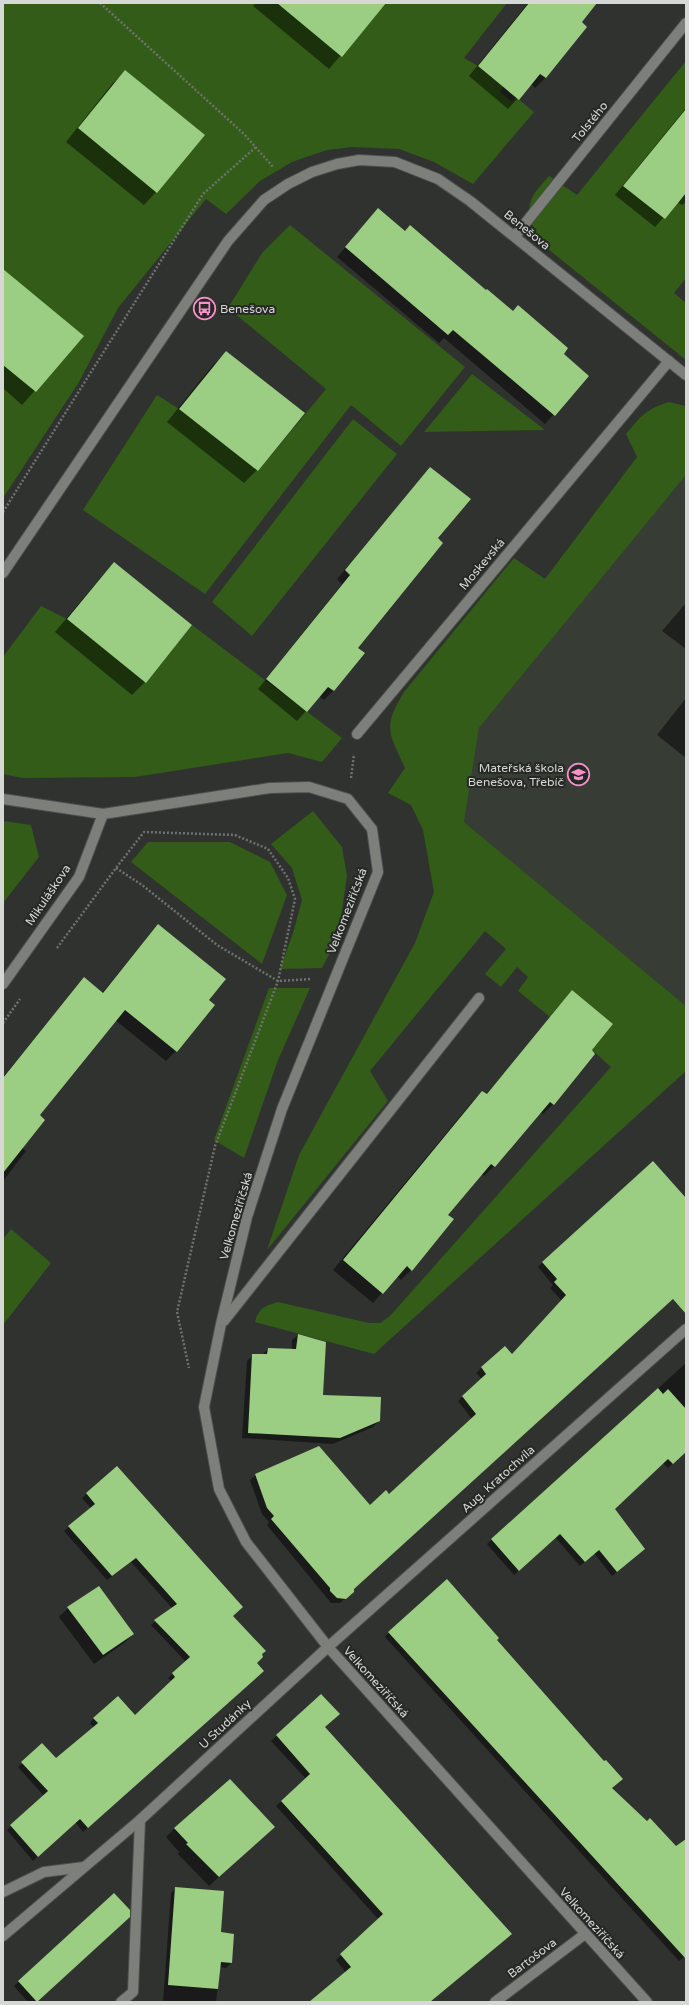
<svg xmlns="http://www.w3.org/2000/svg" width="689" height="2005" font-family="'Varela Round',sans-serif">
<style>
.built{fill:#373d35}
.green{fill:#325c18}
.shadow{fill:#0007}
.building{fill:#9bcd82}
.lines{fill:none;stroke-linecap:round;stroke-linejoin:round}
.street-casing{stroke:#4d4f4c;stroke-width:12}
.path{stroke:#70726f;stroke-width:2.5;stroke-dasharray:2 2;stroke-linecap:butt}
.street{stroke:#7c7f7a;stroke-width:10}
.labels{text-anchor:middle;dominant-baseline:central;stroke-width:4;stroke-linejoin:round;paint-order:stroke}
.street-label{font-size:12px;fill:#d6d8d6;stroke:#262825}
.poi-label{font-size:12px;fill:#d6d8d6;stroke:#262825;text-anchor:start}
</style>
<rect width="100%" height="100%" fill="#30322f"/>
<polygon class="built" points="686,475 686,1006 464,822 479,728"/>
<g class="green">
<polygon points="3,3 507,3 464,58 478,66 503,87 500,92 512,102 516,97 534,112 473,184 434,162 399,149 353,147 327,150 292,162 260,181 226,214 206,199 118,308 79,382 3,498"/>
<path d="M686,61V278L674,293L686,303V360L548,249C537,237 523,215 532,198C536,190 543,183 549,176L577,195Z"/>
<polygon points="290,225 465,367 401,446 351,405 205,594 83,510 157,395 179,409 258,471 326,389 228,308 262,253"/>
<polygon points="472,374 545,430 424,432"/>
<path d="M669,402L686,406V475L479,728L464,822L686,1006V1071L374,1354L255,1322C259,1308 264,1306 278,1302L369,1323H380L390,1316L611,1067L592,1050L613,1024L572,990L550,1017L518,991L528,977L517,967L501,987L485,974L506,949L485,931L370,1071L388,1101L267,1250L299,1155L415,943L434,892L423,830L411,805L388,793L405,768C389,732 382,728 404,692L514,558L545,579L637,457L626,434C641,416 646,409 669,402Z"/>
<polygon points="353,419 397,454 252,636 212,602"/>
<polygon points="41,606 67,619 146,682 192,625 342,738 322,762 288,753 135,777 22,778 3,774 3,657"/>
<polygon points="313,811 342,847 347,876 338,937 322,968 280,969 293,933 302,900 292,868 271,844"/>
<polygon points="3,821 31,825 39,857 3,903"/>
<polygon points="148,842 230,842 270,862 287,895 262,964 131,862"/>
<polygon points="269,988 310,988 278,1060 244,1158 214,1140"/>
<polygon points="11,1229 51,1263 3,1325 3,1239"/>
</g>
<g class="shadow">
<polygon points="256,3 385,3 329,69 253,6"/>
<polygon points="528,3 596,3 580,22 586,27 545,78 535,88 531,84 508,109 469,76"/>
<polygon points="125,72 156,192 144,205 66,142 112,84"/>
<polygon points="686,108 686,202 682,205 677,202 655,227 615,195"/>
<polygon points="378,209 404,232 513,312 588,376 545,424 444,338 439,343 337,257"/>
<polygon points="3,276 83,336 22,405 3,388"/>
<polygon points="226,353 304,413 257,470 244,483 167,422 213,365"/>
<polygon points="430,468 436,538 357,649 363,653 333,691 324,700 319,696 297,721 258,689 342,584 337,579"/>
<polygon points="114,563 145,682 132,695 55,632 102,576"/>
<polygon points="686,603 686,649 662,631"/>
<polygon points="686,698 686,758 657,735"/>
<polygon points="158,925 207,1000 176,1051 166,1061 115,1020 39,1116 22,1148 26,1151 3,1181 3,1077 84,979 102,993"/>
<polygon points="572,992 590,1051 594,1054 553,1104 543,1114 540,1112 494,1166 484,1176 481,1174 447,1215 411,1270 401,1280 397,1276 373,1303 333,1270 472,1102 482,1092 486,1095"/>
<polygon points="686,1200 686,1287 353,1589 347,1597 340,1603 331,1603 267,1525 269,1522 262,1514 250,1480 256,1475 370,1506 389,1496 472,1419 458,1401 482,1379 476,1373 504,1347 511,1355 562,1301 550,1288 553,1285 538,1267 543,1262"/>
<polygon points="298,1335 322,1396 379,1421 373,1427 333,1444 242,1438 247,1361 253,1355 262,1355 268,1349 292,1350 292,1340"/>
<polygon points="686,1363 686,1451 668,1468 663,1463 614,1509 640,1553 612,1576 594,1553 580,1566 555,1537 514,1575 487,1544"/>
<polygon points="117,1467 261,1655 255,1663 258,1675 83,1832 75,1822 33,1861 7,1830 44,1796 18,1767 42,1744 56,1760 94,1728 90,1723 94,1718 135,1717 172,1682 168,1678 186,1662 151,1625 172,1608 131,1562 107,1580 64,1531 91,1508 82,1498"/>
<polygon points="68,1608 133,1634 124,1643 94,1664 59,1617"/>
<polygon points="389,1632 496,1640 611,1788 676,1847 686,1852 686,1955 679,1961 385,1637"/>
<polygon points="321,1695 324,1727 429,2002 313,2002 346,1973 336,1960 379,1920 276,1806 306,1779 271,1741"/>
<polygon points="175,1828 264,1836 209,1886 178,1854 179,1852 166,1837"/>
<polygon points="176,1888 220,1933 233,1934 231,1963 226,1968 220,1967 216,2002 163,2002 171,1893"/>
<polygon points="114,1894 124,1921 36,2002 28,2002 14,1986"/>
</g>
<g class="building">
<polygon points="277,3 386,3 342,57"/>
<polygon points="529,3 597,3 582,22 587,27 546,78 540,74 519,100 478,66"/>
<polygon points="125,70 205,135 157,193 78,128"/>
<polygon points="686,109 686,193 665,219 623,186"/>
<polygon points="378,208 405,231 410,225 486,290 487,289 513,311 518,305 568,348 564,354 589,376 555,416 453,330 448,335 345,247"/>
<polygon points="3,269 84,336 36,392 3,365"/>
<polygon points="226,351 305,413 258,471 179,409"/>
<polygon points="430,467 471,499 438,538 443,543 358,648 365,653 334,691 328,687 307,712 266,679 350,575 345,570"/>
<polygon points="114,562 192,625 146,683 67,619"/>
<polygon points="158,924 226,979 209,1000 215,1005 177,1052 125,1010 40,1115 45,1120 3,1173 3,1078 84,977 103,993"/>
<polygon points="572,990 613,1024 592,1050 595,1054 554,1105 550,1102 495,1167 491,1164 448,1215 454,1219 412,1271 407,1266 383,1294 343,1260 482,1091 487,1094"/>
<polygon points="653,1161 686,1198 686,1314 673,1299 354,1589 354,1592 346,1599 337,1598 330,1591 330,1588 271,1519 274,1516 267,1508 255,1474 319,1446 370,1505 386,1490 389,1494 476,1414 462,1396 486,1374 481,1367 505,1346 512,1354 566,1295 554,1282 557,1279 542,1262"/>
<polygon points="298,1334 326,1342 323,1395 381,1397 380,1421 340,1438 248,1433 252,1354 267,1354 268,1348 296,1349"/>
<polygon points="658,1388 663,1394 668,1389 686,1409 686,1452 673,1464 668,1459 615,1509 645,1549 617,1572 599,1550 585,1562 560,1534 519,1571 491,1539"/>
<polygon points="117,1466 243,1607 233,1616 266,1651 262,1654 263,1657 257,1663 264,1671 88,1828 80,1819 38,1857 10,1825 48,1791 21,1762 42,1743 56,1758 98,1723 93,1718 118,1696 135,1715 175,1677 172,1673 190,1657 154,1620 177,1604 136,1558 112,1576 68,1526 95,1504 86,1493"/>
<polygon points="447,1579 499,1638 497,1640 604,1761 606,1760 623,1779 612,1788 647,1821 650,1818 676,1846 686,1839 686,1959 388,1632"/>
<polygon points="99,1586 134,1634 103,1655 67,1607"/>
<polygon points="321,1694 340,1714 325,1727 512,1934 430,2002 309,2002 351,1967 340,1954 383,1914 281,1801 310,1774 276,1735"/>
<polygon points="230,1779 275,1827 219,1877 186,1844 188,1843 174,1828"/>
<polygon points="175,1887 224,1891 221,1932 234,1934 232,1963 221,1962 218,1989 168,1985"/>
<polygon points="114,1893 130,1910 130,1917 37,2002 18,1981"/>
</g>
<g class="lines">
<defs>
<g id="street">
<polyline points="515,236 686,23"/>
<polyline points="3,573 228,241 264,200 288,184 312,172 337,164 359,160 395,162 438,179 470,201 686,375"/>
<polyline points="357,734 669,361"/>
<polyline points="3,799 103,814 270,788 309,787 348,799 372,829 378,872 282,1109 247,1217 221,1324 204,1407 219,1489 246,1542 328,1647 647,2002"/>
<polyline points="3,984 79,877 103,814"/>
<polyline points="224,1321 479,998"/>
<polyline points="3,1892 44,1872 84,1867"/>
<polyline points="3,1936 140,1820 328,1647 686,1329"/>
<polyline points="121,2002 133,1992 140,1820"/>
<polyline points="495,2002 585,1934"/>
</g>
</defs>
<use href="#street" class="street-casing"/>
<g class="path">
<polyline points="100,3 244,134 274,168"/>
<polyline points="3,512 203,194 256,147"/>
<polyline points="351,778 354,754"/>
<polyline points="116,868 142,885 217,945 278,981 311,979"/>
<polyline points="57,948 116,868 144,832 235,835 268,849 288,878 295,899 278,981 215,1146 177,1312 189,1368"/>
<polyline points="3,1023 20,999"/>
</g>
<use href="#street" class="street"/>
</g>
<defs>
<symbol id="bus-ring" viewBox="-11 -11 22 22"><circle r="9.5" fill="#262825" stroke="#f890cb" stroke-width="1.5"/><path d="M-5-6H5V4H4V6H2V4H-2V6H-4V4H-5ZM-3.5-4V0h7V-4ZM-3.5 1.2v1.5H-2V1.2ZM2 1.2v1.5H3.5V1.2Z" fill="#f890cb"/></symbol>
<symbol id="school-ring" viewBox="-11 -11 22 22"><circle r="9.5" fill="#262825" stroke="#f890cb" stroke-width="1.5"/><path d="M0-5L7-2L0 1L-7-2ZM-4 1L0 2.5L4 1V4Q0 6-4 4Z" fill="#f890cb"/></symbol>
</defs>
<g fill-rule="evenodd">
<use href="#bus-ring" x="192" y="296" width="25" height="25"/>
<use href="#school-ring" x="566" y="762" width="25" height="25"/>
</g>
<g class="labels">
<g class="street-label">
<text transform="translate(590 122) rotate(-51)">Tolstého</text>
<text transform="translate(527 230) rotate(39)">Benešova</text>
<text transform="translate(482 564) rotate(-50)">Moskevská</text>
<text transform="translate(48 895) rotate(-56)">Mikuláškova</text>
<text transform="translate(347 911) rotate(-69)">Velkomeziříčská</text>
<text transform="translate(236 1216) rotate(-74)">Velkomeziříčská</text>
<text transform="translate(498 1479) rotate(-42)">Aug. Kratochvíla</text>
<text transform="translate(376 1682) rotate(48)">Velkomeziříčská</text>
<text transform="translate(225 1724) rotate(-43)">U Studánky</text>
<text transform="translate(592 1923) rotate(48)">Velkomeziříčská</text>
<text transform="translate(532 1958) rotate(-37)">Bartošova</text>
</g>
<g class="poi-label">
<text x="220" y="309">Benešova</text>
<text x="564" y="768" text-anchor="end">Mateřská škola<tspan x="564" dy="14">Benešova, Třebíč</tspan></text>
</g>
</g>
<rect width="689" height="2005" fill="none" stroke="#d6d8d6" stroke-width="8"/>
</svg>
